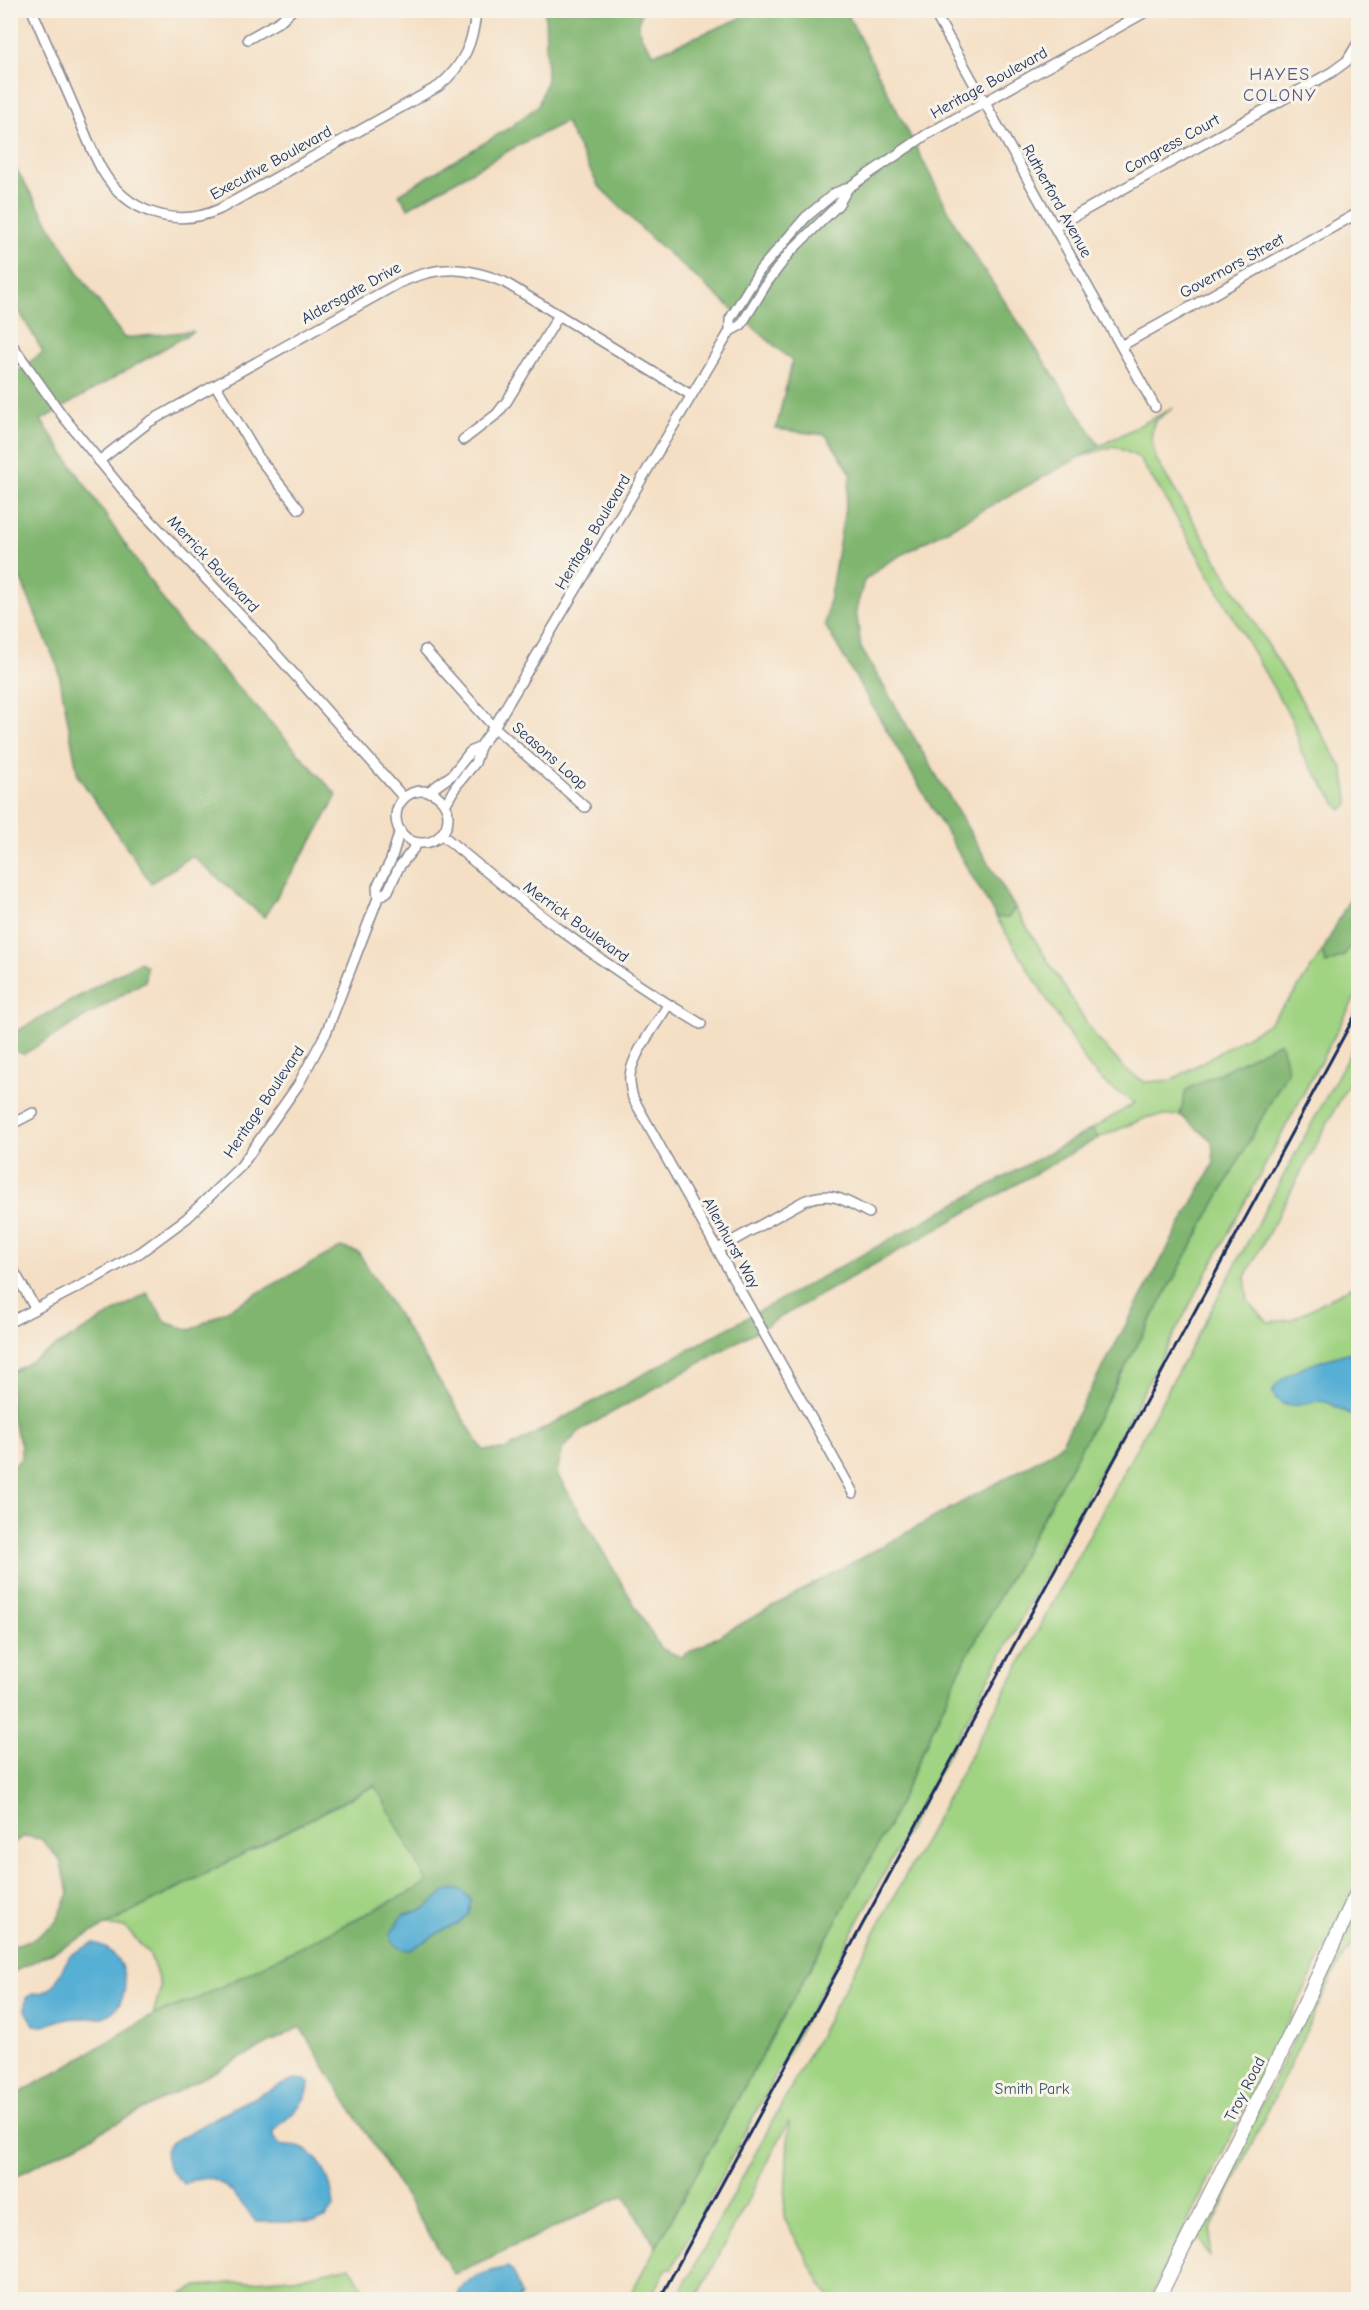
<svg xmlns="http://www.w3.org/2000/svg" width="1369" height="2310" font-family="'Comic Neue',sans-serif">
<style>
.green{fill:#a0d382;stroke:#5e8170;stroke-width:1.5}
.forest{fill:#80b570;stroke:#4e7267;stroke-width:1.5}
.water{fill:#56afd4;stroke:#386f99;stroke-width:1.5}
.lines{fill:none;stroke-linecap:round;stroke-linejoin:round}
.street-casing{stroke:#888791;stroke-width:12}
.secondary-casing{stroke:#888791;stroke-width:16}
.street{stroke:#fff;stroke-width:9}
.secondary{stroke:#fff;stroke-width:14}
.rail{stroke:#1b2f5e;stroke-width:3}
.labels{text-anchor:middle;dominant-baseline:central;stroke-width:6;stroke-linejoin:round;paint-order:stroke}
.street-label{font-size:16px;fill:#1b2f5e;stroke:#f7f3e8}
.park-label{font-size:16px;fill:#3c5867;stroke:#f7f3e8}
.neighbourhood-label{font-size:18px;letter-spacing:1.5px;fill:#585683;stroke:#f7f3e8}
</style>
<rect width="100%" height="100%" fill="#f7f3e8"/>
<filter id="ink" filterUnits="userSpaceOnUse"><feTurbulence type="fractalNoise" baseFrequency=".0167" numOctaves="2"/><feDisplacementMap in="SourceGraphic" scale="12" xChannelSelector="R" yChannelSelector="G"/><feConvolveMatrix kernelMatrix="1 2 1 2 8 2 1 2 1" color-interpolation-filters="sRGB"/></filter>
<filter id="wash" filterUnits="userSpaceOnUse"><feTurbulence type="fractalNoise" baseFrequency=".008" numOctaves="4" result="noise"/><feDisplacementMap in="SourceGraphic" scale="24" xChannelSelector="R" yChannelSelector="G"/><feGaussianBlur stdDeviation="1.35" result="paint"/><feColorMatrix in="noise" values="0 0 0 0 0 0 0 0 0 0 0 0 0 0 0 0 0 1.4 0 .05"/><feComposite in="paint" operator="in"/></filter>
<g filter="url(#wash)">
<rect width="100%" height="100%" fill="#f4dfc4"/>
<g class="green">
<polygon points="1173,408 1154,422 1151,438 1157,461 1343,769 1349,804 1341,810 1302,754 1293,722 1164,496 1138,457 1114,446 1077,458"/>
<polygon points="1015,908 1094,1035 1127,1071 1145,1082 1172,1080 1268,1024 1294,994 1322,952 1326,964 1344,956 1358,931 1358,992 672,2268 667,2268 650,2299 627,2300 889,1825 961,1667 1288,1070 1186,1090 1180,1115 1148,1117 1098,1138 1092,1129 1135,1103 1108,1086 1089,1067 996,917 1008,918"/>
<polygon points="1358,1038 1358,1066 1245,1277 1248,1302 1268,1322 1291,1320 1358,1283 1358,1883 1149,2299 830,2299 784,2218 789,2121 699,2294 702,2299 676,2300"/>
<polygon points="376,1785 428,1883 199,1998 153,2015 161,1987 150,1955 125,1927 105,1926"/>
<polygon points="1358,1912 1358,1944 1353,1945 1340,1961 1211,2229 1210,2256 1196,2235"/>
<polygon points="350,2266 369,2299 173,2299 198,2286 302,2277"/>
</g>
<g class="forest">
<path d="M545,11H642C634,30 642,39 654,54L739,19L746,11H846L961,235L1100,446L885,564L864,581L856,610L861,648L1015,908L1008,918L996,917L825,625L851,473L826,435L776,429L792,361L651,238L598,185L565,122L515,147L408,208L399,194L509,128L538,106L547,79Z"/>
<polygon points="10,159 80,275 124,338 194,331 41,420 178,622 337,795 316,834 264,917 192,856 151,883 78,776 58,668 11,556 11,376 43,352 11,297"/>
<polygon points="1358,883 1358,931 1344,956 1326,964 1322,952"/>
<polygon points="139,962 146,966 145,981 24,1054 17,1052 11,1042 12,1034"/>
<polygon points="1280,1042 1288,1070 961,1667 889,1825 656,2247 624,2195 454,2274 300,2027 11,2179 10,2099 153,2015 199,1998 428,1883 375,1785 105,1926 11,1973 11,1946 34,1939 57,1921 69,1893 60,1860 41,1839 25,1836 11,1844 10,1469 21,1459 21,1445 11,1416 11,1373 147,1293 167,1323 191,1330 341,1247 358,1252 483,1450 505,1450 1092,1129 1098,1138 581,1430 562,1449 557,1474 660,1648 681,1657 1051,1453 1061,1444 1214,1163 1212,1141 1180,1115 1186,1090"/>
</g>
<g class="water">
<path d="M1358,1350V1417C1348,1414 1339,1408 1329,1403C1310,1395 1289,1419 1273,1394C1272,1371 1340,1356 1358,1350Z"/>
<path d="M454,1889L463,1891L471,1900L469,1914L459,1923L442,1931L410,1950C400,1949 392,1946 390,1934L404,1914L423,1910L445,1892Z"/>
<path d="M93,1943C128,1949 138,2004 103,2017L63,2019L44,2026L34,2025L25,2008L26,1998L32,1994L42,1993L53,1987L70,1955Z"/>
<path d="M294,2079L305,2080L309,2083C309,2103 287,2118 273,2131V2137C282,2151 285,2143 298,2147C322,2154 332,2184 334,2206L325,2218L315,2222H256C243,2206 225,2176 202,2178C196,2178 189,2182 184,2184C172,2173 159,2160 169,2144L240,2104Z"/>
<path d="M508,2267L513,2272L521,2295L518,2299H460L458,2295C464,2276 490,2271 508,2267Z"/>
</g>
</g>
<g filter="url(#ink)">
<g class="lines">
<defs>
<g id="street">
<path d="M32,10C46,43 60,75 74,107C83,128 91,150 102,170C127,213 176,229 220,209L439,86C463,66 474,42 476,10"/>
<polyline points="933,10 1155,407"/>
<polyline points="248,39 280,21 292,10"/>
<polyline points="1055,227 1332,72 1347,61 1358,43"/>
<polyline points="730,331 730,319 760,270 806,217 835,193 848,188 926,135 1149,10"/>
<polyline points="10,342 62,415 132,501 262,638 404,798"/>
<polyline points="1121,346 1358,213"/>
<polyline points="216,386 259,458 299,509"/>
<polyline points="463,440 497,414 507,401 559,315"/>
<path d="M99,461L149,422L399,283C438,265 465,266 504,282L691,395"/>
<polyline points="425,650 494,727 585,807"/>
<circle cx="422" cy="817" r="26"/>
<polyline points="428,792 452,775 470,752 480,747"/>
<polyline points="445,805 456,786 475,763 480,747 494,727 730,331 741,325 768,281 790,252 838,205 848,188"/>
<polyline points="400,830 391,860 377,887 378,898 388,891 399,867 418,843"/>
<path d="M441,834C524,904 607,969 701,1024"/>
<path d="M668,1005C657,1024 633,1053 630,1075C629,1083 631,1090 633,1098L853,1493"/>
<polyline points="10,1125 33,1113"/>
<path d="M718,1249L804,1201C832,1190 844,1200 869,1213"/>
<polyline points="10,1264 35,1308"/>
<polyline points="10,1322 90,1281 141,1252 187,1218 241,1166 298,1085 326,1033 378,898"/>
</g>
<polyline id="secondary" points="1157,2300 1293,2029 1358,1891"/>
</defs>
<use href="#street" class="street-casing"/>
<use href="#secondary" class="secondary-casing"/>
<use href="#street" class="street"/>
<use href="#secondary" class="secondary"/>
<polyline class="rail" points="659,2300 1358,1010"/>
</g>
</g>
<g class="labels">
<g class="street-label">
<text transform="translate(989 83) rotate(-29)">Heritage Boulevard</text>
<text transform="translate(1172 144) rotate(-29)">Congress Court</text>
<text transform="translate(271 163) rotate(-29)">Executive Boulevard</text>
<text transform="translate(1057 201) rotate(61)">Rutherford Avenue</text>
<text transform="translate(1232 266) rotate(-29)">Governors Street</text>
<text transform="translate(351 293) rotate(-29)">Aldersgate Drive</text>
<text transform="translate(593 532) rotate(-59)">Heritage Boulevard</text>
<text transform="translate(213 564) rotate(47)">Merrick Boulevard</text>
<text transform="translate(550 756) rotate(41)">Seasons Loop</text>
<text transform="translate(576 922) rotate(36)">Merrick Boulevard</text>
<text transform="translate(264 1102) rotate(-56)">Heritage Boulevard</text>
<text transform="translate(731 1243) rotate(61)">Allenhurst Way</text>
<text transform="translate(1245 2089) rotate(-63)">Troy Road</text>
</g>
<g class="park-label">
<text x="1032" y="2089">Smith Park</text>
</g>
<g class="neighbourhood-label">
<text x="1280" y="74">HAYES<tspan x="1280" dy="21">COLONY</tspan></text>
</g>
</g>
<rect width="1369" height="2310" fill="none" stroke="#f7f3e8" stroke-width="36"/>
</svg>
